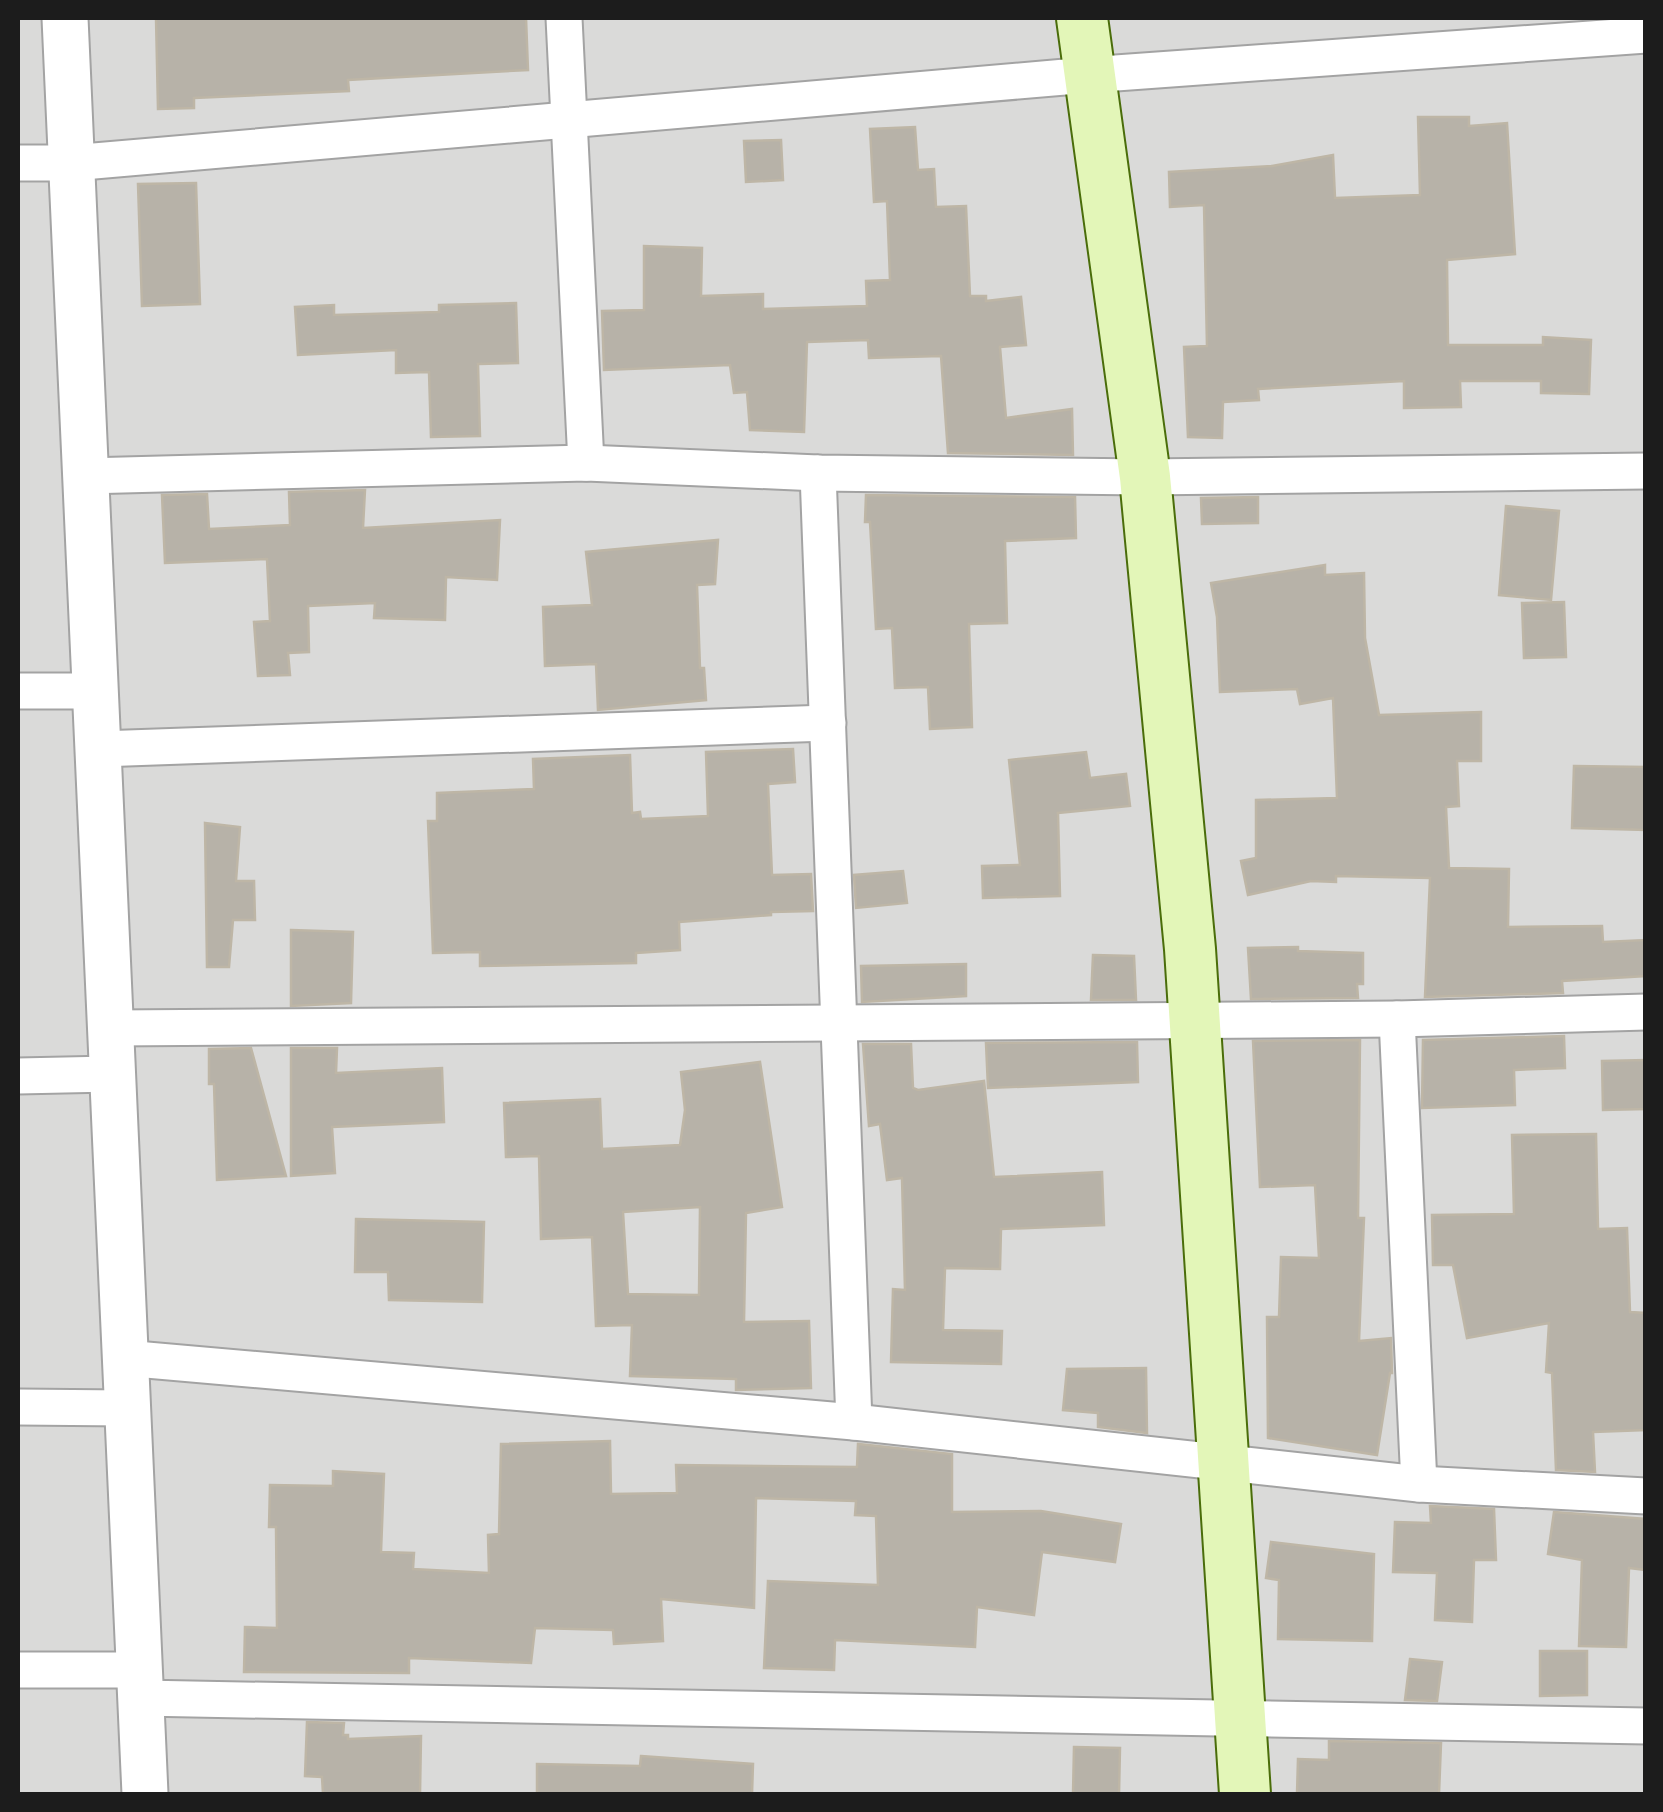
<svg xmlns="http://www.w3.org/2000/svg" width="1663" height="1812" font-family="'Archivo Narrow',sans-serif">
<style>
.residential{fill:#dadad9}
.building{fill:#b7b2a8;stroke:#beb6a6;stroke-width:2.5;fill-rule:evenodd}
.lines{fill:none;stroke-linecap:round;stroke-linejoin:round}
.minor-casing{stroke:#a3a3a3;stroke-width:39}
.tertiary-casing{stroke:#a3a3a3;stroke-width:49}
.secondary-casing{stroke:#4a6d0a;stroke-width:54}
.minor{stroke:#fff;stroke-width:35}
.tertiary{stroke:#fff;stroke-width:45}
.secondary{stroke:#e3f6b8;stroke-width:50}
</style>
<rect width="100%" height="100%" fill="#edece3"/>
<rect class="residential" x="18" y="18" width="1627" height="1776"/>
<g class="building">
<polygon points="156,18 526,18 528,70 348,80 349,91 194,98 194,108 158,109"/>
<polygon points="1418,117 1469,117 1469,126 1507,123 1515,254 1447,260 1448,345 1543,345 1543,337 1591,340 1589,394 1541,393 1541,381 1460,381 1461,407 1404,408 1404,381 1258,389 1259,400 1223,402 1222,438 1188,437 1184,347 1207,346 1204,205 1170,207 1169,172 1272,166 1333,155 1335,198 1420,195"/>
<polygon points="915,127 918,170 934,169 936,207 966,206 970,296 986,296 986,301 1021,297 1026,345 1000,347 1006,418 1072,409 1073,455 948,453 941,356 869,358 868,340 807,342 804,432 750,430 747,392 734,393 730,365 604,370 602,311 644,310 644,246 702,248 701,296 763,294 763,309 867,306 866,281 890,280 887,201 874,202 870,129"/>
<polygon points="781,140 783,180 746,182 744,141"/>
<polygon points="196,183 200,304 142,306 138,184"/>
<polygon points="516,303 518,363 478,364 480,436 431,437 429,372 396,373 396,350 298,355 295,307 334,305 334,315 439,312 439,305"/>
<polygon points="365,490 363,528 500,520 497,580 446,577 445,620 374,618 375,603 308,606 309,652 288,653 290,675 258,676 254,622 270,621 267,559 165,563 162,495 207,494 209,529 290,525 289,492"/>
<polygon points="866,495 1075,497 1076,538 1005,541 1007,623 969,624 972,727 930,729 928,687 895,688 892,628 876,629 870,522 865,522"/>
<polygon points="1258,497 1258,523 1202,524 1201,498"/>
<polygon points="1506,506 1559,511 1551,600 1499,595"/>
<polygon points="718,540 715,584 697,585 700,668 704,668 706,700 598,710 596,664 545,666 543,607 592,605 586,552"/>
<polygon points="1325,565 1325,575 1364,573 1365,638 1379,715 1481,712 1481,761 1457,761 1459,806 1446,807 1449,868 1509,869 1508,927 1602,926 1603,942 1646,940 1646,976 1562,981 1563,993 1425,997 1430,878 1336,876 1336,882 1311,881 1248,895 1241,861 1256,858 1256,800 1337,798 1333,698 1300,704 1297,689 1220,692 1217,617 1211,583"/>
<polygon points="1564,602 1566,657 1524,658 1522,603"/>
<polygon points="793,749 795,782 768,784 772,875 811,874 813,911 771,912 771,915 679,922 680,950 636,953 636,963 480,966 480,952 433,953 428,821 437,821 437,793 534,789 533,759 630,755 632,813 640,812 641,819 708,816 706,752"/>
<polygon points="1086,752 1090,778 1126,774 1130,806 1058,813 1060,896 983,898 982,866 1020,865 1009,760"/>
<polygon points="1574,766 1646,767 1646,830 1572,828"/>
<polygon points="205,823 240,827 236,881 254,881 255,920 233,920 229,967 207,967"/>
<polygon points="903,871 907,903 856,908 854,875"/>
<polygon points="291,930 353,932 351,1003 291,1006"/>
<polygon points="1298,947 1298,951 1363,953 1363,984 1357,984 1358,998 1251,999 1248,948"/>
<polygon points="1093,955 1134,956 1136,1000 1091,1000"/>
<polygon points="966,964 966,996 862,1002 861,966"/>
<polygon points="1564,1036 1565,1068 1514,1070 1515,1105 1422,1108 1423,1040"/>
<polygon points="1360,1040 1358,1218 1364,1218 1359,1341 1391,1338 1392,1373 1390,1373 1377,1455 1268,1438 1267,1317 1279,1317 1281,1257 1319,1258 1315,1185 1260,1187 1253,1041"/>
<polygon points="1137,1042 1138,1082 988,1088 986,1043"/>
<polygon points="863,1044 911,1044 913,1088 918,1090 984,1081 994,1177 1102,1172 1104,1225 1001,1229 1000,1269 945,1268 943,1330 1002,1331 1001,1364 891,1362 893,1289 905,1290 902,1178 887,1180 880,1124 869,1126"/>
<polygon points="251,1048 286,1176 217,1180 214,1084 209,1084 209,1049"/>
<polygon points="291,1048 337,1048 336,1073 442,1068 444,1122 332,1127 335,1173 291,1176"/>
<polygon points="1646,1060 1646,1109 1603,1110 1602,1061"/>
<path d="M760,1062L782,1207L746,1213L744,1322L809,1321L811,1388L736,1390V1379L630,1376L632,1325L596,1326L592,1237L541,1239L539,1156L506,1157L504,1103L600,1099L602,1149L680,1145L685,1110L681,1072ZM700,1207L699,1295L628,1294L623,1212Z"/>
<polygon points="1596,1134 1598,1229 1627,1228 1630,1312 1646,1313 1646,1430 1593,1432 1595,1472 1556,1470 1552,1373 1546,1372 1549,1323 1467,1338 1453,1265 1433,1265 1432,1215 1514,1214 1512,1135"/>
<polygon points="356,1219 484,1222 482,1302 389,1300 388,1272 355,1272"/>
<polygon points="1146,1368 1147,1433 1098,1427 1098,1413 1063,1410 1067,1369"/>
<polygon points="610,1441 611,1494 677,1493 676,1465 857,1467 858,1444 952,1454 952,1512 1041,1511 1121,1524 1115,1562 1042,1552 1034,1615 977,1607 975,1647 835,1640 834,1670 764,1668 768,1581 878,1585 876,1516 855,1515 856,1501 756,1498 754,1608 661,1599 663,1641 614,1644 613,1630 535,1628 531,1663 409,1658 409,1673 244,1672 245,1627 277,1628 276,1527 269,1527 270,1485 333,1486 333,1471 384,1474 381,1552 414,1553 413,1569 489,1573 488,1535 499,1534 501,1444"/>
<polygon points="1430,1506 1494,1509 1496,1560 1474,1560 1472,1622 1435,1620 1437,1573 1393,1572 1395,1522 1431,1523"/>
<polygon points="1554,1512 1646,1519 1646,1570 1629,1568 1626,1647 1579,1646 1582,1560 1548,1554"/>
<polygon points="1271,1542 1374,1554 1372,1641 1278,1639 1279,1580 1266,1578"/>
<polygon points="1540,1651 1587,1651 1587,1695 1540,1696"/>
<polygon points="1410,1659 1442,1662 1437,1701 1405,1700"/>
<polygon points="307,1722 344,1723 343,1735 348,1735 348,1739 421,1736 420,1794 323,1794 322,1777 305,1776"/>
<polygon points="1329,1741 1441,1743 1439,1794 1297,1794 1298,1759 1329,1760"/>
<polygon points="1074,1747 1120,1748 1119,1794 1073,1794"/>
<polygon points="641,1756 753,1764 752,1794 537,1794 537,1764 640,1766"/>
</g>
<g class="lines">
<defs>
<g id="minor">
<polyline points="564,18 586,463"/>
<polyline points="18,163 71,163 1088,75 1646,35"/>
<polyline points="818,473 854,1422"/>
<polyline points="85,476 586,463 818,473 1145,477 1646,471"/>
<polyline points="18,691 95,691"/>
<polyline points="99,749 828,723"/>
<polyline points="1397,1019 1419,1484"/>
<polyline points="111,1028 1397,1019 1646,1012"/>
<polyline points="18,1076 111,1074"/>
<polyline points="124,1358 854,1422 1419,1484 1646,1496"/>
<polyline points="18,1407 126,1408"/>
<polyline points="18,1670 140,1670"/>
<polyline points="141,1698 1646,1726"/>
</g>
<polyline id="tertiary" points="65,18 145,1794"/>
<polyline id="secondary" points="1082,18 1145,477 1190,949 1245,1794"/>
</defs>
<use href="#minor" class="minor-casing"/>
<use href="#tertiary" class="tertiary-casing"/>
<use href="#secondary" class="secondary-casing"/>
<use href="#minor" class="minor"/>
<use href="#tertiary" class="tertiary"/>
<use href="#secondary" class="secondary"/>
</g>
<rect width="1663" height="1812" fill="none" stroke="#1c1c1c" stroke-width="40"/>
</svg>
